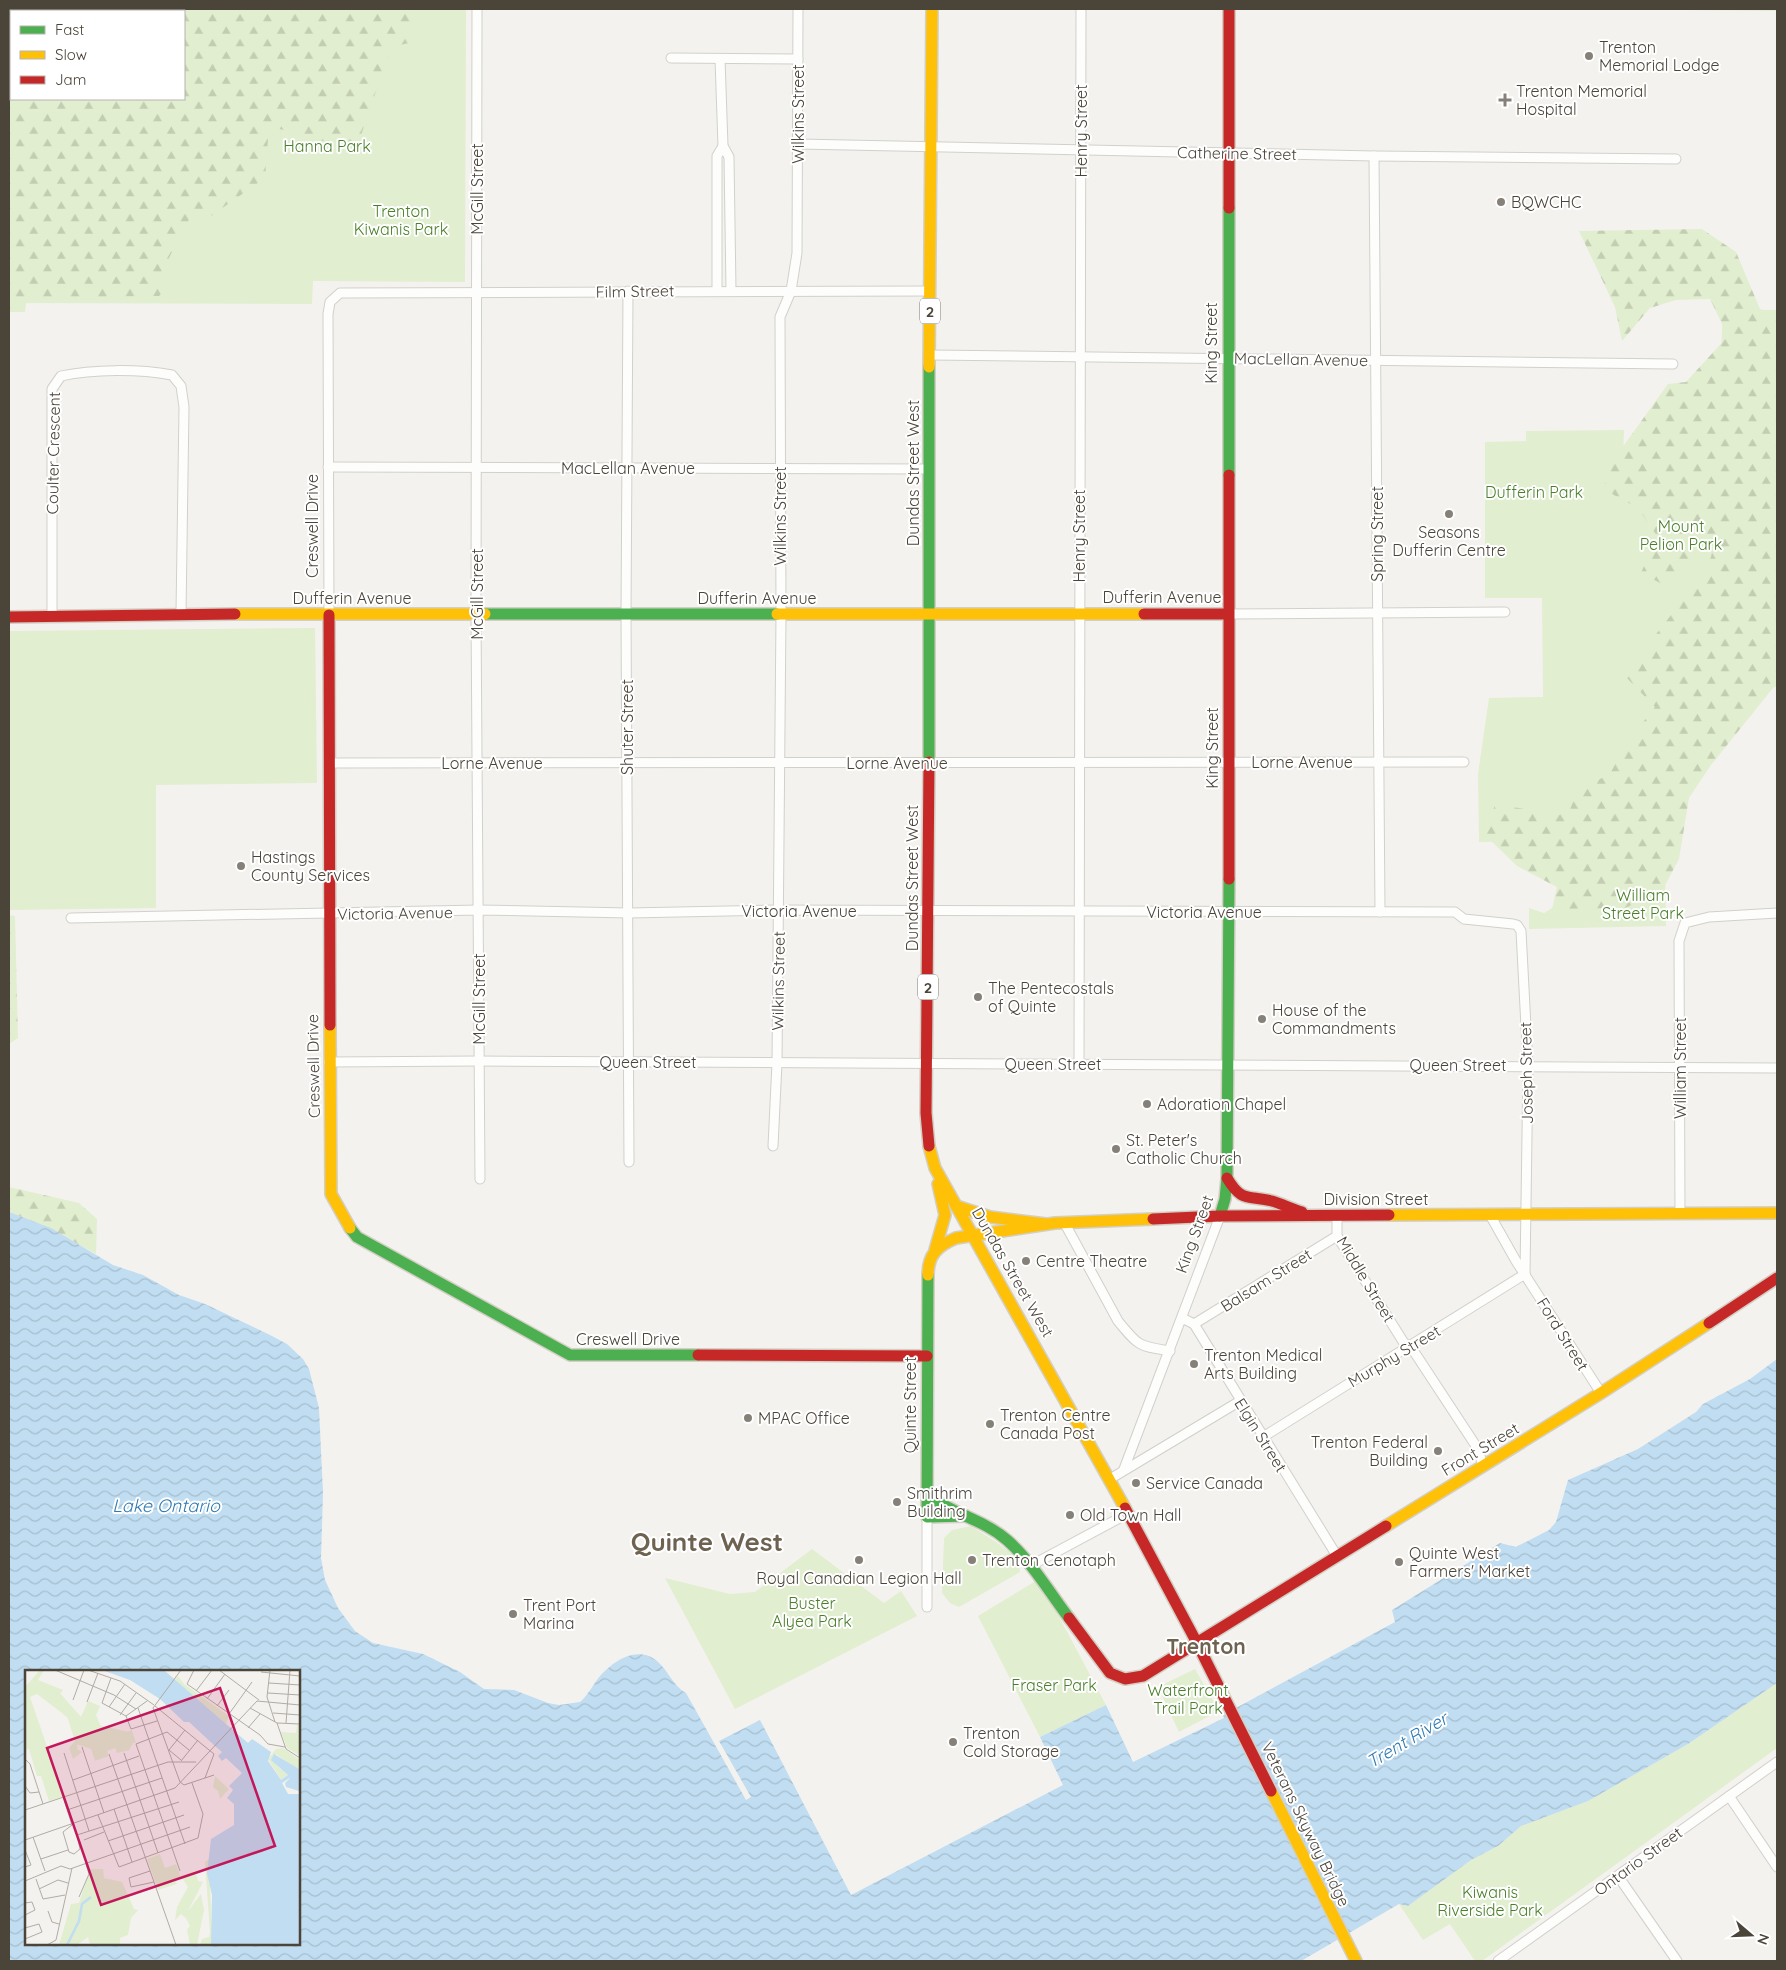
<svg xmlns="http://www.w3.org/2000/svg" width="1786" height="1970" font-family="Quicksand,sans-serif">
<style>
.green{fill:#e1eecf;fill-rule:evenodd}
.forest{fill:url(#forest-firs);fill-rule:evenodd}
.water{fill:url(#water-waves);fill-rule:evenodd}
.lines{fill:none;stroke-linecap:round;stroke-linejoin:round}
.street-casing{stroke:#d2d0cb;stroke-width:11}
.fast-casing{stroke:#d3cfc5;stroke-width:14}
.slow-casing{stroke:#d3cfc5;stroke-width:14}
.jam-casing{stroke:#d3cfc5;stroke-width:14}
.street{stroke:#fdfdfc;stroke-width:9}
.fast{stroke:#4caf50;stroke-width:11}
.slow{stroke:#ffc107;stroke-width:11}
.jam{stroke:#c62828;stroke-width:11}
.poi-dot{fill:#868178;stroke:#fff;stroke-width:2}
.labels{text-anchor:middle;dominant-baseline:central;stroke-width:4;stroke-linejoin:round;paint-order:stroke}
.shield{fill:#fff;stroke:#817c74;stroke-width:1}
.shield-label{font-size:15px;font-weight:bold;fill:#4b4439}
.poi-label{font-size:16px;fill:#4b4439;stroke:#fff;text-anchor:start}
.street-label{font-size:16px;fill:#4b4439;stroke:#fff}
.park-label{font-size:16px;fill:#4a7f2a;stroke:#fff}
.water-label{font-size:18px;font-style:italic;fill:#2e7ab2;stroke:#fff}
.district-label{font-size:21px;font-weight:bold;fill:#6e6250;stroke:#fff}
.town-label{font-size:26px;font-weight:bold;fill:#6e6250;stroke:#fff}
.inset-river{fill:none;stroke:#c0ddf1;stroke-width:2.5}
.inset-road{fill:none;stroke:#b0aca6;stroke-width:1}
.view{fill:#c2185b;fill-opacity:0.15;stroke:#c2185b;stroke-width:2.5}
.inset-edge{fill:none;stroke:#4b4439;stroke-width:2.5}
</style>
<defs>
<pattern id="forest-firs" width="22" height="20" patternUnits="userSpaceOnUse" patternTransform="scale(1.25)"><rect width="22" height="20" fill="#e1eecf"/><path d="M5 1l3.5 6h-7zM16 11l3.5 6h-7z" fill="#c3cdb2"/></pattern>
<pattern id="water-waves" width="16" height="10" patternUnits="userSpaceOnUse" patternTransform="scale(1.25)"><rect width="16" height="10" fill="#c0ddf1"/><path d="M0 5q4-4 8 0t8 0" fill="none" stroke="#a6bfcf"/></pattern>
</defs>
<rect width="100%" height="100%" fill="#f4f2ee"/>
<g class="green">
<path d="M9,9H466L465,282L313,281L312,304L9,303ZM11,11H184V99H11Z"/>
<polygon points="1583,9 1777,9 1777,11"/>
<polygon points="1723,310 1777,310 1777,624 1741,630 1665,874 1666,926 1529,929 1529,908 1544,913 1571,897 1571,840 1479,842 1478,774 1489,698 1543,697 1542,598 1485,598 1485,442 1526,441 1526,431 1624,430 1623,458 1721,352"/>
<polygon points="315,628 317,783 156,785 156,908 9,910 9,631"/>
<path d="M971,1526C986,1537 1020,1552 1020,1572L959,1607L950,1603L942,1593L944,1538L952,1530Z"/>
<polygon points="812,1549 884,1603 901,1591 917,1616 735,1709 665,1578 730,1594 755,1592"/>
<polygon points="1039,1579 1106,1705 1040,1737 978,1616"/>
<polygon points="1195,1669 1219,1711 1179,1732 1158,1687"/>
<polygon points="1777,1683 1777,1748 1482,1961 1475,1961 1450,1924 1423,1940 1399,1904 1408,1906 1471,1860 1498,1846 1521,1826 1588,1801 1618,1784 1688,1744"/>
</g>
<g class="forest">
<path d="M9,9H394L412,15L409,43L391,47L356,150L269,126L265,178L211,216H191L161,273L163,292L159,296L49,298L27,294L25,312H9ZM11,11H184V99H11Z"/>
<polygon points="1702,229 1736,252 1760,309 1777,314 1777,686 1773,688 1711,765 1689,798 1679,859 1662,891 1625,908 1552,909 1557,887 1517,866 1486,836 1495,804 1559,815 1570,810 1576,791 1610,774 1625,745 1655,707 1624,675 1708,568 1714,545 1692,556 1664,585 1641,573 1657,536 1638,508 1603,489 1614,459 1668,384 1686,382 1728,336 1710,299 1676,300 1650,308 1622,341 1615,307 1579,231"/>
<polygon points="9,915 15,916 18,1038 9,1044"/>
<polygon points="9,1187 79,1203 97,1219 96,1254 43,1225 9,1213"/>
</g>
<path class="water" d="M9,1212L51,1228L113,1265L143,1275L179,1295L205,1304L270,1335L287,1344L303,1359L309,1369L319,1408L323,1493L321,1558L325,1580L338,1608L355,1631L373,1643L423,1654L460,1672L484,1689L514,1690L548,1703L559,1705L580,1702C587,1696 591,1688 597,1680C610,1663 636,1644 657,1661C668,1670 673,1686 686,1693L746,1800L751,1797L719,1741L760,1720L851,1895L1063,1785L1040,1737L1106,1705L1133,1762L1224,1718L1223,1715L1395,1622L1392,1610L1500,1543L1516,1547L1549,1530L1556,1522L1568,1480L1638,1449L1696,1412L1703,1404L1750,1379L1777,1359V1683L1688,1744L1618,1784L1588,1801L1521,1826L1498,1846L1471,1860L1408,1906L1399,1904L1301,1961H9ZM26,1671H299V1944H26Z"/>
<g class="lines">
<defs>
<g id="street">
<polyline points="477,9 476,614 480,1179"/>
<polyline points="671,58 798,59"/>
<polyline points="720,59 723,146 729,157 731,290"/>
<polyline points="798,144 1374,156 1676,159"/>
<polyline points="1374,156 1380,912"/>
<polyline points="717,290 717,156 723,146"/>
<polyline points="628,291 626,614 629,1162"/>
<polyline points="930,355 1673,364"/>
<polyline points="328,467 928,469"/>
<polyline points="1228,614 1505,612"/>
<polyline points="329,615 328,314 330,302 340,293 930,291"/>
<path d="M52,617V389L61,376C93,369 139,369 172,375L181,386L184,407L181,614"/>
<polyline points="329,763 1464,762"/>
<polyline points="71,918 479,910 629,913 778,910 1455,912 1464,919 1513,924 1517,925 1521,931 1528,1065 1525,1274"/>
<polyline points="329,1062 479,1061 1777,1068"/>
<polyline points="1079,1064 1081,9"/>
<polyline points="773,1146 777,1063 781,614 780,317 791,291 797,253 798,9"/>
<polyline points="1680,1214 1679,941 1685,923 1709,917 1777,913"/>
<polyline points="1337,1215 1337,1236 1404,1343 1411,1347 1478,1449 1483,1466"/>
<polyline points="1490,1215 1516,1261 1601,1393"/>
<path d="M1064,1222L1118,1321C1139,1347 1139,1346 1170,1351"/>
<polyline points="1182,1318 1194,1324 1337,1556"/>
<polyline points="1194,1324 1337,1236"/>
<polyline points="1263,1437 1525,1274"/>
<polyline points="1124,1469 1220,1216"/>
<polyline points="1110,1479 1240,1401"/>
<polyline points="927,1517 927,1607"/>
<polyline points="1030,1566 1127,1514"/>
<polyline points="1729,1796 1777,1867"/>
<polyline points="1618,1876 1677,1961"/>
<polyline points="1498,1961 1777,1762"/>
</g>
<g id="fast">
<polyline points="1229,208 1229,475"/>
<polyline points="485,614 777,614"/>
<polyline points="929,762 929,367"/>
<polyline points="1220,1216 1225,1199 1227,1178 1229,879"/>
<polyline points="350,1228 357,1237 570,1355 698,1355"/>
<polyline points="928,1275 927,1517 966,1516"/>
<path d="M927,1494C951,1514 983,1519 1007,1540C1031,1561 1050,1593 1069,1618"/>
</g>
<g id="slow">
<polyline points="929,367 932,9"/>
<polyline points="235,614 485,614"/>
<polyline points="777,614 1144,614"/>
<polyline points="330,1025 331,1194 350,1228"/>
<polyline points="929,1146 935,1168 1125,1508"/>
<polyline points="956,1206 990,1217 1046,1224"/>
<polyline points="1389,1215 1777,1213"/>
<polyline points="935,1250 945,1215 938,1184"/>
<path d="M928,1275C928,1255 937,1246 956,1238L1055,1223L1153,1219"/>
<polyline points="1386,1526 1601,1393 1709,1323"/>
<polyline points="1271,1791 1356,1961"/>
</g>
<g id="jam">
<polyline points="1229,9 1229,208"/>
<polyline points="1229,475 1229,879"/>
<polyline points="1144,614 1228,614"/>
<polyline points="329,615 330,1025"/>
<polyline points="9,617 235,614"/>
<polyline points="929,762 926,1113 929,1146"/>
<path d="M1227,1178C1242,1203 1248,1195 1272,1201C1282,1204 1292,1209 1302,1212"/>
<polyline points="1153,1219 1220,1216 1389,1215"/>
<polyline points="1709,1323 1777,1278"/>
<polyline points="698,1355 927,1356"/>
<polyline points="1125,1508 1197,1643 1271,1791"/>
<polyline points="1069,1618 1110,1673 1125,1679 1143,1676 1386,1526"/>
</g>
</defs>
<use href="#street" class="street-casing"/>
<use href="#fast" class="fast-casing"/>
<use href="#slow" class="slow-casing"/>
<use href="#jam" class="jam-casing"/>
<use href="#street" class="street"/>
<use href="#fast" class="fast"/>
<use href="#slow" class="slow"/>
<use href="#jam" class="jam"/>
</g>
<g class="poi-dot">
<circle cx="1589" cy="56" r="5"/>
<path d="M1502.5 92.5h5v5h5v5h-5v5h-5v-5h-5v-5h5z"/>
<circle cx="1501" cy="202" r="5"/>
<circle cx="1449" cy="514" r="5"/>
<circle cx="241" cy="866" r="5"/>
<circle cx="978" cy="997" r="5"/>
<circle cx="1262" cy="1019" r="5"/>
<circle cx="1147" cy="1104" r="5"/>
<circle cx="1116" cy="1149" r="5"/>
<circle cx="1026" cy="1261" r="5"/>
<circle cx="1194" cy="1364" r="5"/>
<circle cx="748" cy="1418" r="5"/>
<circle cx="990" cy="1424" r="5"/>
<circle cx="1438" cy="1451" r="5"/>
<circle cx="1136" cy="1483" r="5"/>
<circle cx="897" cy="1502" r="5"/>
<circle cx="1070" cy="1515" r="5"/>
<circle cx="859" cy="1560" r="5"/>
<circle cx="972" cy="1560" r="5"/>
<circle cx="1399" cy="1562" r="5"/>
<circle cx="513" cy="1614" r="5"/>
<circle cx="953" cy="1742" r="5"/>
</g>
<g class="labels">
<g class="shield">
<rect x="920" y="298.5" width="20" height="25" rx="4"/>
<rect x="918" y="974.5" width="20" height="25" rx="4"/>
</g>
<g class="shield-label">
<text x="930" y="311">2</text>
<text x="928" y="987">2</text>
</g>
<g class="poi-label">
<text x="1599" y="47">Trenton<tspan x="1599" dy="18">Memorial Lodge</tspan></text>
<text x="1516" y="91">Trenton Memorial<tspan x="1516" dy="18">Hospital</tspan></text>
<text x="1511" y="202">BQWCHC</text>
<text x="1449" y="532" text-anchor="middle">Seasons<tspan x="1449" dy="18">Dufferin Centre</tspan></text>
<text x="251" y="857">Hastings<tspan x="251" dy="18">County Services</tspan></text>
<text x="988" y="988">The Pentecostals<tspan x="988" dy="18">of Quinte</tspan></text>
<text x="1272" y="1010">House of the<tspan x="1272" dy="18">Commandments</tspan></text>
<text x="1157" y="1104">Adoration Chapel</text>
<text x="1126" y="1140">St. Peter's<tspan x="1126" dy="18">Catholic Church</tspan></text>
<text x="1036" y="1261">Centre Theatre</text>
<text x="1204" y="1355">Trenton Medical<tspan x="1204" dy="18">Arts Building</tspan></text>
<text x="1000" y="1415">Trenton Centre<tspan x="1000" dy="18">Canada Post</tspan></text>
<text x="758" y="1418">MPAC Office</text>
<text x="1428" y="1442" text-anchor="end">Trenton Federal<tspan x="1428" dy="18">Building</tspan></text>
<text x="1146" y="1483">Service Canada</text>
<text x="907" y="1493">Smithrim<tspan x="907" dy="18">Building</tspan></text>
<text x="1080" y="1515">Old Town Hall</text>
<text x="1409" y="1553">Quinte West<tspan x="1409" dy="18">Farmers' Market</tspan></text>
<text x="982" y="1560">Trenton Cenotaph</text>
<text x="859" y="1578" text-anchor="middle">Royal Canadian Legion Hall</text>
<text x="523" y="1605">Trent Port<tspan x="523" dy="18">Marina</tspan></text>
<text x="963" y="1733">Trenton<tspan x="963" dy="18">Cold Storage</tspan></text>
</g>
<g class="street-label">
<text transform="translate(798 114) rotate(-90)">Wilkins Street</text>
<text transform="translate(1081 131) rotate(-90)">Henry Street</text>
<text transform="translate(1237 153) rotate(1)">Catherine Street</text>
<text transform="translate(477 189) rotate(-90)">McGill Street</text>
<text transform="translate(635 291) rotate(-1)">Film Street</text>
<text transform="translate(1211 343) rotate(-90)">King Street</text>
<text transform="translate(1301 359) rotate(1)">MacLellan Avenue</text>
<text transform="translate(53 453) rotate(-89)">Coulter Crescent</text>
<text x="628" y="468">MacLellan Avenue</text>
<text transform="translate(913 473) rotate(-90)">Dundas Street West</text>
<text transform="translate(780 516) rotate(-90)">Wilkins Street</text>
<text transform="translate(312 526) rotate(-90)">Creswell Drive</text>
<text transform="translate(1377 534) rotate(-90)">Spring Street</text>
<text transform="translate(1079 536) rotate(-90)">Henry Street</text>
<text transform="translate(477 594) rotate(-90)">McGill Street</text>
<text x="1162" y="597">Dufferin Avenue</text>
<text x="352" y="598">Dufferin Avenue</text>
<text x="757" y="598">Dufferin Avenue</text>
<text transform="translate(627 727) rotate(-90)">Shuter Street</text>
<text transform="translate(1212 748) rotate(-90)">King Street</text>
<text x="1302" y="762">Lorne Avenue</text>
<text x="492" y="763">Lorne Avenue</text>
<text x="897" y="763">Lorne Avenue</text>
<text transform="translate(912 878) rotate(-90)">Dundas Street West</text>
<text x="799" y="911">Victoria Avenue</text>
<text x="1204" y="912">Victoria Avenue</text>
<text transform="translate(395 913) rotate(-1)">Victoria Avenue</text>
<text transform="translate(778 981) rotate(-89)">Wilkins Street</text>
<text transform="translate(479 999) rotate(-90)">McGill Street</text>
<text x="648" y="1062">Queen Street</text>
<text x="1053" y="1064">Queen Street</text>
<text x="1458" y="1065">Queen Street</text>
<text transform="translate(313 1066) rotate(-91)">Creswell Drive</text>
<text transform="translate(1680 1068) rotate(-90)">William Street</text>
<text transform="translate(1526 1073) rotate(-91)">Joseph Street</text>
<text x="1376" y="1199">Division Street</text>
<text transform="translate(1194 1234) rotate(-70)">King Street</text>
<text transform="translate(1013 1272) rotate(60)">Dundas Street West</text>
<text transform="translate(1366 1279) rotate(59)">Middle Street</text>
<text transform="translate(1266 1280) rotate(-32)">Balsam Street</text>
<text transform="translate(1563 1334) rotate(58)">Ford Street</text>
<text x="628" y="1339">Creswell Drive</text>
<text transform="translate(1394 1356) rotate(-31)">Murphy Street</text>
<text transform="translate(910 1405) rotate(-90)">Quinte Street</text>
<text transform="translate(1261 1435) rotate(58)">Elgin Street</text>
<text transform="translate(1480 1449) rotate(-31)">Front Street</text>
<text transform="translate(1306 1824) rotate(64)">Veterans Skyway Bridge</text>
<text transform="translate(1638 1861) rotate(-36)">Ontario Street</text>
</g>
<g class="park-label">
<text x="327" y="146">Hanna Park</text>
<text x="401" y="211">Trenton<tspan x="401" dy="18">Kiwanis Park</tspan></text>
<text x="1534" y="492">Dufferin Park</text>
<text x="1681" y="526">Mount<tspan x="1681" dy="18">Pelion Park</tspan></text>
<text x="1643" y="895">William<tspan x="1643" dy="18">Street Park</tspan></text>
<text x="812" y="1603">Buster<tspan x="812" dy="18">Alyea Park</tspan></text>
<text x="1054" y="1685">Fraser Park</text>
<text x="1188" y="1690">Waterfront<tspan x="1188" dy="18">Trail Park</tspan></text>
<text x="1490" y="1892">Kiwanis<tspan x="1490" dy="18">Riverside Park</tspan></text>
</g>
<g class="water-label">
<text x="166" y="1505">Lake Ontario</text>
<text transform="translate(1407 1740) rotate(-31)">Trent River</text>
</g>
<g class="district-label">
<text x="1206" y="1646">Trenton</text>
</g>
<g class="town-label">
<text x="707" y="1541">Quinte West</text>
</g>
</g>
<g transform="translate(25 1670)">
<rect width="275" height="275" fill="#f4f2ee"/>
<path d="M153,6L159,14L204,46L201,54L152,12L150,9ZM34,22L56,47L63,31L75,36L71,45L81,69L107,60L111,73L102,72L105,80L92,83L90,78L82,81L84,86L70,91L66,79L51,74ZM0,23L4,24L39,126L24,131L16,106H12L4,79L0,80ZM272,55H275V86L262,78L256,62L271,63ZM258,78L275,90V101L251,84L250,94L263,105L256,110L243,89L251,79ZM190,106L204,119L195,129L193,121L188,117ZM135,184L140,198L151,194L156,208L150,210L152,214L133,220L122,189Z" fill="#e1eecf"/>
<path d="M15,0H19L13,10L38,20L35,24L59,52L104,62L109,71L105,79L95,70L88,68L86,72L73,68L77,73H73L70,79L53,73L52,79L57,82L48,89L44,78L50,71L49,59L46,50L12,24L0,29V17ZM184,189L187,268L186,275H175L177,269L184,267L185,263L180,192ZM65,199H78L79,208L97,212L109,239L113,240L106,248L103,265L95,268V275H65L63,267L52,275H34L46,234L54,233ZM167,202L172,206L173,211L178,212L163,241L176,224L179,240L172,275L165,274L162,260L165,256L161,248L156,244L150,250L152,237L163,217L156,206Z" fill="#e1eecf"/>
<path d="M77,0L140,1L223,73L227,69L246,82L243,91L256,110L263,105L246,90L249,84L274,99V121L261,117L260,113L266,107L257,113L263,124H275V275H186L187,225L182,203L186,169L209,155V134L202,128L208,120L204,116L217,103L201,88L197,91L193,86L197,82L190,76L164,52H159L135,29L105,10Z" fill="#c0ddf1"/>
<path class="inset-river" d="M42,275L54,251L57,234L66,227"/>
<path class="inset-road" d="M30,0L89,25L111,39M63,0L95,11L129,35M169,0L162,14L235,65L243,74L260,77M194,0L234,30M245,0L242,27L250,52M236,2L275,6M86,8L77,33L101,46M244,13L275,15M171,21L187,0M243,23L275,25M182,29L200,4M48,30L59,0M62,32L73,3M130,36L189,84L180,108M192,36L204,20M84,37L100,14M113,38L160,174M225,38L252,53L275,54M248,43L275,45M204,44L227,12M95,45L111,23M101,46L106,59L132,51M101,46L122,31M252,53L261,79L275,88M261,53L265,0M223,58L235,44M142,62L111,74L155,201M142,62L164,80M57,77L79,143M144,80L160,60M144,80L156,90M39,83L64,161M99,83L133,183M84,84L102,135M0,89L5,94L18,134M156,91L173,70M48,110L114,86M155,112L159,115L189,105M155,112L128,38L156,0M0,116L5,123L14,122M38,127L47,155L38,162L44,182L49,184L55,179L52,165L154,132M102,135L151,275M89,139L107,192M0,140L143,92H171M42,140L137,108M73,145L94,197L173,168L178,144L167,113M8,167L20,201M0,170L150,118L232,31L275,35M59,170L79,162M83,171L159,145M0,180L6,195L0,197M16,189L43,180M125,201L104,208L106,217L129,212M11,209L18,229L40,225M0,211L36,196L45,199L165,157M14,219L33,210L43,213M54,227L64,204L61,194M0,233L7,232L10,240L0,245M23,241L27,252L34,254M0,258L14,254L17,262L0,269M22,275L31,270L47,198"/>
<path class="view" d="M195,18L250,176L76,235L22,78Z"/>
<rect width="275" height="275" class="inset-edge"/>
</g>
<rect width="1786" height="1970" fill="none" stroke="#4b4439" stroke-width="20"/>
<rect x="10" y="10" width="175" height="90" fill="#ffffff" stroke="#b7b4b0"/>
<rect x="20" y="26" width="25" height="8" fill="#4caf50" stroke="#b7b4b0"/>
<text x="55" y="35" font-size="15" fill="#4b4439">Fast</text>
<rect x="20" y="51" width="25" height="8" fill="#ffc107" stroke="#b7b4b0"/>
<text x="55" y="60" font-size="15" fill="#4b4439">Slow</text>
<rect x="20" y="76" width="25" height="8" fill="#c62828" stroke="#b7b4b0"/>
<text x="55" y="85" font-size="15" fill="#4b4439">Jam</text>
<g transform="translate(1751 1935) rotate(109)" stroke="#ffffff" stroke-width="4" paint-order="stroke">
<path d="M0-4L9 19L0 12L-9 19Z" fill="#4b4439"/>
<text y="-8" font-size="14" font-weight="bold" text-anchor="middle" fill="#4b4439">N</text>
</g>
</svg>
